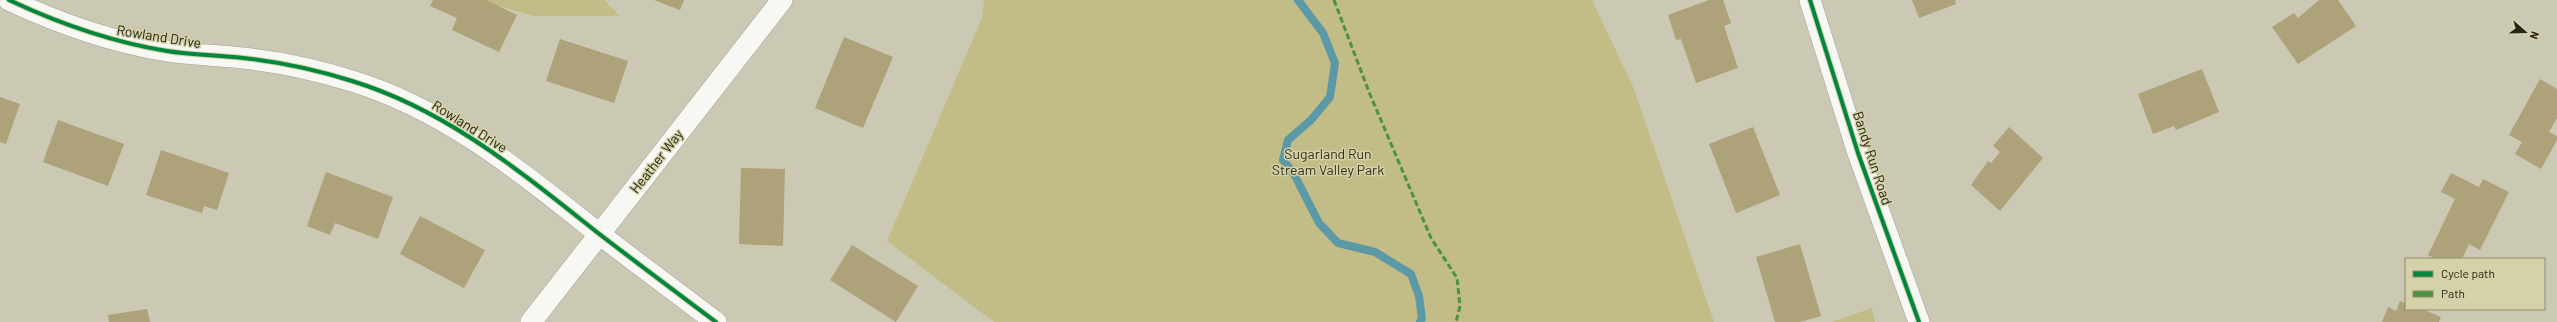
<svg xmlns="http://www.w3.org/2000/svg" width="2557" height="322" font-family="Barlow,sans-serif">
<style>
.green{fill:#c2bc86}
.lines{fill:none;stroke-linecap:round;stroke-linejoin:round}
.stream{stroke:#5b99a6;stroke-width:8}
.building{fill:#ada279}
.minor-casing{stroke:#a3a291;stroke-width:22}
.minor{stroke:#f7f7f4;stroke-width:21}
.quiet{stroke:#4c943b;stroke-width:3;stroke-dasharray:6 3;stroke-linecap:butt}
.cycleway-casing{stroke:#d5d1a9;stroke-width:6}
.cycleway{stroke:#00873e;stroke-width:4}
.labels{text-anchor:middle;dominant-baseline:central;stroke-width:3;stroke-linejoin:round;paint-order:stroke}
.street-label{font-size:14px;fill:#272516;stroke:#d5d1a9}
.park-label{font-size:14px;fill:#322f19;stroke:#d5d1a9}
</style>
<rect width="100%" height="100%" fill="#cbc9b3"/>
<g class="green">
<polygon points="477,0 604,0 620,16 534,16"/>
<polygon points="984,0 1592,0 1634,89 1714,322 994,322 887,241 982,18"/>
<polygon points="1872,308 1875,322 1832,322"/>
</g>
<g class="lines">
<polyline class="stream" points="1298,0 1323,33 1335,63 1330,97 1311,120 1288,140 1283,160 1294,174 1319,223 1338,243 1375,252 1411,274 1419,296 1422,319 1420,322"/>
</g>
<g class="building">
<polygon points="433,0 486,0 517,15 499,52 452,30 457,18 430,6"/>
<polygon points="654,0 684,0 680,10"/>
<polygon points="1709,0 1723,0 1731,23 1724,26 1738,68 1696,83 1681,39 1676,40 1668,15"/>
<polygon points="1912,0 1955,0 1956,4 1919,18"/>
<polygon points="2319,0 2338,0 2356,26 2298,64 2272,27 2294,13 2298,18"/>
<polygon points="844,37 893,57 863,128 815,108"/>
<polygon points="560,39 628,61 614,103 546,81"/>
<polygon points="2202,69 2219,112 2176,130 2174,126 2153,134 2138,94"/>
<polygon points="2540,79 2557,89 2557,118 2549,132 2557,136 2557,140 2541,169 2515,154 2522,142 2509,135"/>
<polygon points="0,97 20,104 6,144 0,142"/>
<polygon points="58,120 124,144 108,186 43,162"/>
<polygon points="1753,127 1780,195 1736,213 1709,144"/>
<polygon points="2009,127 2043,158 2000,211 1971,185 1988,161 1991,163 2000,152 1993,146"/>
<polygon points="161,150 229,173 217,210 204,206 202,213 146,195"/>
<polygon points="741,168 785,169 783,246 739,244"/>
<polygon points="326,172 393,197 378,239 335,223 330,235 307,226"/>
<polygon points="2451,173 2479,187 2483,179 2509,192 2480,250 2469,244 2462,259 2436,259 2428,255 2455,199 2441,192"/>
<polygon points="420,216 485,250 464,288 400,254"/>
<polygon points="1800,244 1821,316 1800,322 1775,322 1756,257"/>
<polygon points="852,245 918,286 896,322 830,280"/>
<polygon points="2400,301 2406,303 2406,309 2422,309 2441,317 2439,322 2382,322 2388,307 2396,311"/>
<polygon points="147,309 150,322 109,322 108,315"/>
</g>
<g class="lines">
<defs>
<g id="minor">
<path d="M9,0C60,24 111,42 167,51C192,55 218,55 243,58C280,62 317,70 352,81C447,110 522,173 598,233C637,263 676,292 716,322"/>
<polyline points="1810,0 1858,153 1919,322"/>
<polyline points="531,322 782,0"/>
</g>
</defs>
<use href="#minor" class="minor-casing"/>
<use href="#minor" class="minor"/>
<polyline class="quiet" points="1334,0 1369,92 1431,238 1457,278 1460,306 1456,322"/>
<defs>
<g id="cycleway">
<path d="M9,0C60,24 111,42 167,51C192,55 218,55 243,58C280,62 317,70 352,81C447,110 522,173 598,233C637,263 676,292 716,322"/>
<polyline points="1810,0 1858,153 1919,322"/>
</g>
</defs>
<use href="#cycleway" class="cycleway-casing"/>
<use href="#cycleway" class="cycleway"/>
</g>
<g class="labels">
<g class="street-label">
<text transform="translate(159 36) rotate(9)">Rowland Drive</text>
<text transform="translate(470 126) rotate(32)">Rowland Drive</text>
<text transform="translate(1873 158) rotate(72)">Bandy Run Road</text>
<text transform="translate(656 161) rotate(-52)">Heather Way</text>
</g>
<g class="park-label">
<text x="1328" y="153">Sugarland Run<tspan x="1328" dy="16">Stream Valley Park</tspan></text>
</g>
</g>
<rect x="2405" y="258" width="140" height="52" fill="#d5d1a9" stroke="#8f8c6e"/>
<rect x="2413" y="271" width="20" height="6" fill="#00873e" stroke="#8f8c6e"/>
<text x="2441" y="278" font-size="12" fill="#272516">Cycle path</text>
<rect x="2413" y="291" width="20" height="6" fill="#4c943b" stroke="#8f8c6e"/>
<text x="2441" y="298" font-size="12" fill="#272516">Path</text>
<g transform="translate(2525 32) rotate(110)" stroke="#d5d1a9" stroke-width="3" paint-order="stroke">
<path d="M0-3L7 15L0 10L-7 15Z" fill="#272516"/>
<text y="-6" font-size="11" font-weight="bold" text-anchor="middle" fill="#272516">N</text>
</g>
</svg>
